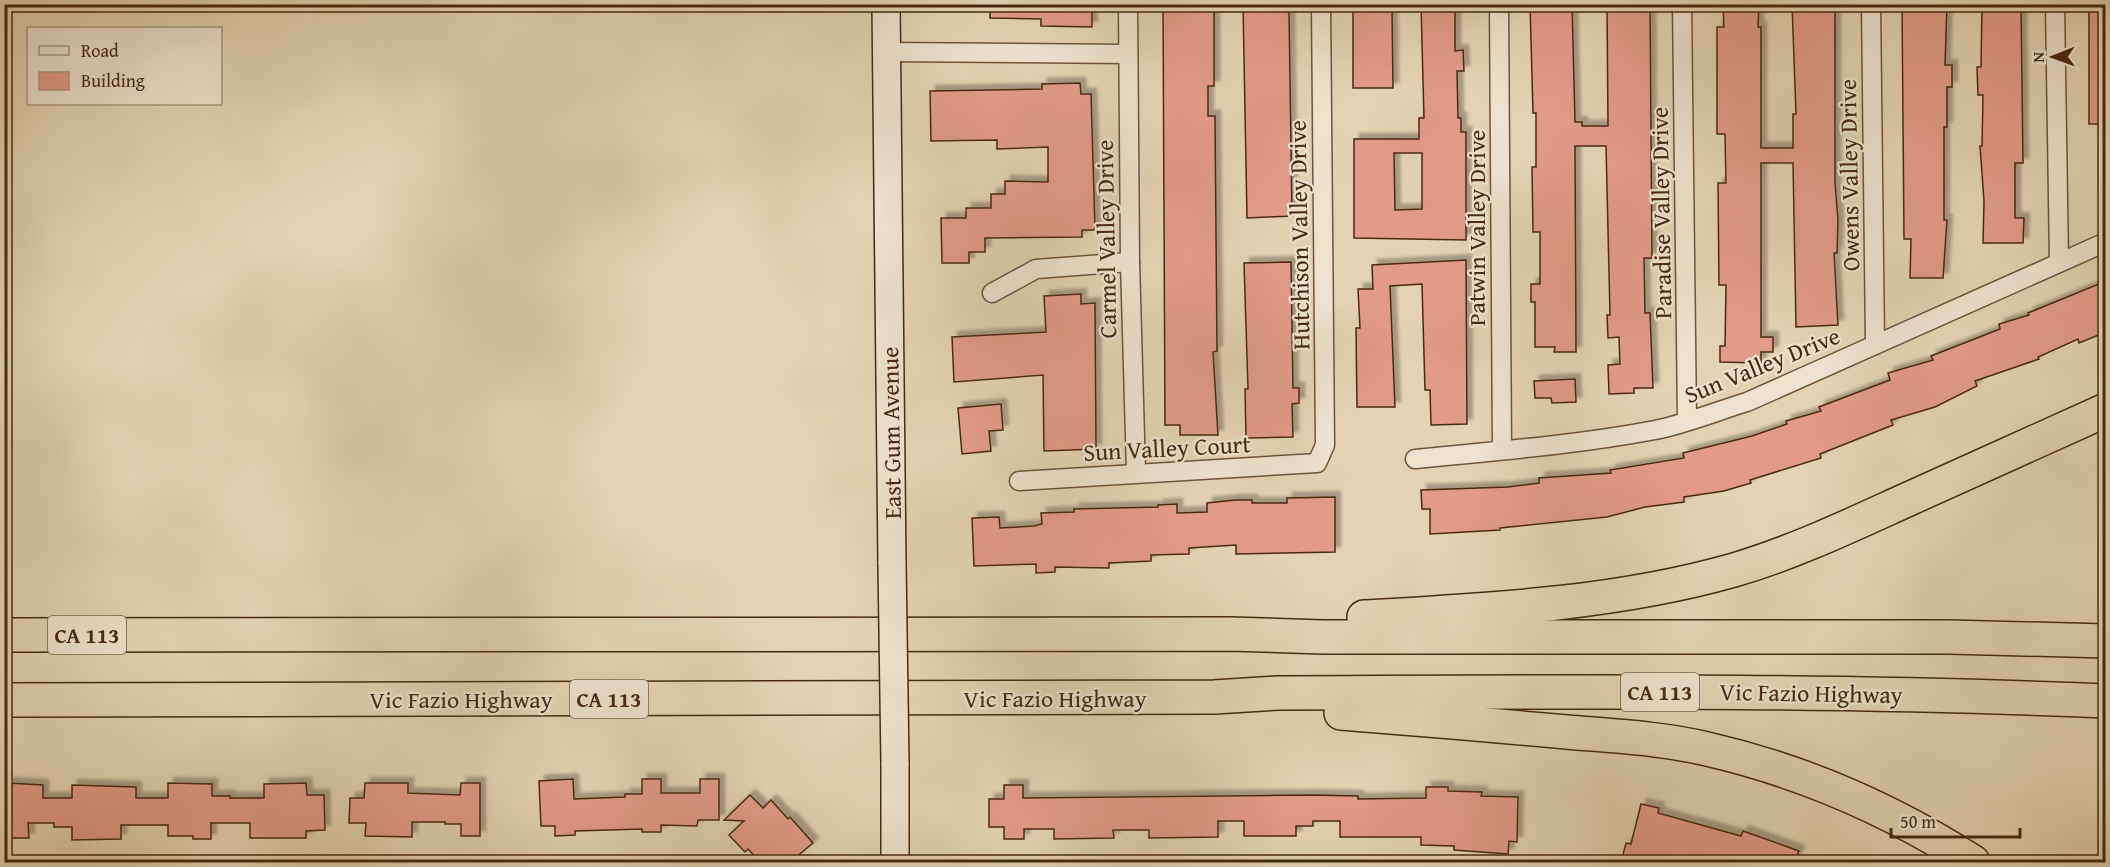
<svg xmlns="http://www.w3.org/2000/svg" width="2110" height="867" font-family="'Gentium Book Plus',serif">
<style>
.building{fill:#e29b89;stroke:#482a10;stroke-width:1.5;fill-rule:evenodd;filter:url(#shadow)}
.lines{fill:none;stroke-linecap:round;stroke-linejoin:round}
.street-casing{stroke:#6f5438;stroke-width:21}
.secondary-casing{stroke:#482a10;stroke-width:30}
.highway-casing{stroke:#482a10;stroke-width:36}
.street{stroke:#ede2cd;stroke-width:18}
.secondary{stroke:#ede2cd;stroke-width:27}
.highway{stroke:#e3d3b2;stroke-width:33}
.secondary-bridge-casing{stroke:#482a10;stroke-width:30;stroke-linecap:butt}
.secondary-bridge{stroke:#ede2cd;stroke-width:27}
.labels{text-anchor:middle;dominant-baseline:central;stroke-width:4.5;stroke-linejoin:round;paint-order:stroke}
.shield{fill:#ede2cd;stroke:#7a6149;stroke-width:1.5}
.shield-label{font-size:22px;font-weight:bold;fill:#482a10}
.street-label{font-size:24px;fill:#482a10;stroke:#ede2cd}
</style>
<defs>
<filter id="shadow"><feDropShadow dx="5.5" dy="-5.5" stdDeviation="1.5" flood-color="#0004"/></filter>
</defs>
<rect width="100%" height="100%" fill="#e3d3b2"/>
<filter id="stains"><feTurbulence type="fractalNoise" baseFrequency=".00333" numOctaves="4"/><feColorMatrix values="0 0 0 0 .2 0 0 0 0 .09 0 0 0 0 .02 0 0 0 .5 -.17"/></filter>
<radialGradient id="worn" r=".72"><stop offset=".6" stop-color="#630" stop-opacity="0"/><stop offset="1" stop-color="#630" stop-opacity=".3"/></radialGradient>
<g class="building">
<polygon points="990,4 1092,4 1092,27 1041,26 1041,19 990,18"/>
<polygon points="1163,4 1204,4 1204,9 1214,9 1214,86 1208,86 1208,116 1215,116 1217,351 1213,352 1218,435 1180,435 1180,425 1165,425"/>
<polygon points="1243,4 1287,4 1287,12 1289,12 1292,216 1247,218"/>
<polygon points="1353,4 1388,4 1388,10 1392,11 1393,88 1353,88"/>
<path d="M1421,4H1455V51L1463,50L1464,71H1457L1458,118H1461V132H1466V240L1354,238V139H1419V118H1424ZM1394,153H1422V209L1395,210Z"/>
<polygon points="1530,4 1572,4 1575,122 1582,122 1582,126 1608,126 1607,4 1650,4 1652,258 1644,258 1645,313 1650,313 1653,388 1634,388 1634,393 1609,394 1608,365 1620,364 1619,337 1608,338 1607,315 1610,315 1606,146 1575,146 1576,352 1554,352 1555,347 1535,347 1535,302 1531,302 1531,284 1540,284 1540,232 1533,232 1532,167 1536,167 1536,113 1533,113"/>
<polygon points="1723,4 1759,4 1758,27 1761,27 1761,148 1793,148 1793,114 1796,114 1792,4 1835,4 1835,183 1838,220 1837,253 1834,253 1838,325 1796,327 1793,163 1761,163 1761,337 1773,337 1773,352 1761,352 1761,363 1720,362 1720,346 1725,346 1726,285 1719,285 1718,183 1726,183 1725,134 1717,134 1717,27 1724,27"/>
<polygon points="1902,4 1947,4 1945,65 1952,65 1952,87 1947,87 1947,127 1944,127 1944,220 1947,220 1943,278 1910,278 1911,239 1904,239"/>
<polygon points="1982,4 2021,4 2023,163 2015,163 2015,218 2024,218 2023,243 1983,243 1984,201 1980,146 1982,146 1983,95 1978,95 1977,67 1981,67"/>
<rect x="2089" y="4" width="17" height="120"/>
<polygon points="1080,83 1081,94 1091,94 1095,230 1082,230 1082,237 985,238 985,252 969,252 969,263 942,263 941,218 966,218 966,208 991,208 991,194 1005,194 1005,181 1048,182 1048,147 997,149 997,140 931,141 930,91 1042,89 1042,84"/>
<polygon points="1466,260 1467,424 1431,425 1430,390 1425,390 1422,284 1390,286 1395,407 1357,407 1356,328 1360,328 1358,289 1373,289 1372,265"/>
<polygon points="1291,262 1293,388 1299,388 1299,403 1292,404 1293,437 1246,438 1245,389 1248,389 1244,263"/>
<polygon points="2106,281 2106,332 2079,343 2078,339 2038,357 2039,359 1975,381 1977,386 1935,407 1891,420 1893,425 1820,454 1821,458 1750,480 1751,483 1724,491 1684,497 1684,502 1645,507 1607,517 1500,528 1500,530 1430,534 1430,509 1422,509 1421,490 1508,487 1539,483 1539,478 1611,473 1610,470 1684,458 1683,453 1752,436 1787,424 1786,421 1821,411 1819,407 1890,380 1888,373 1933,360 1931,356 2000,329 1999,324 2029,315 2028,313"/>
<polygon points="1081,294 1081,304 1095,303 1096,449 1044,451 1043,375 954,382 952,337 1046,332 1044,296"/>
<polygon points="1575,379 1576,402 1552,403 1551,398 1535,398 1534,381"/>
<polygon points="1001,404 1003,430 989,431 991,451 962,454 958,408"/>
<polygon points="1335,497 1335,552 1236,554 1236,545 1189,548 1189,554 1151,555 1151,561 1109,563 1109,568 1055,567 1055,572 1036,573 1036,564 974,566 972,518 999,517 1000,528 1034,526 1042,524 1041,513 1074,512 1074,509 1158,507 1158,505 1177,504 1177,513 1207,512 1207,503 1235,500 1252,500 1252,503 1287,503 1287,498"/>
<polygon points="573,779 574,799 625,797 625,794 642,794 642,779 661,779 661,793 700,793 700,779 719,779 719,820 698,820 697,826 661,825 661,832 642,832 642,829 575,831 575,835 555,836 555,826 541,826 539,781"/>
<polygon points="7,783 43,785 43,798 72,798 72,785 136,787 136,798 168,798 168,783 212,784 212,796 230,796 230,798 264,798 264,784 306,783 307,795 324,795 325,830 306,831 306,838 250,838 250,823 211,823 211,839 193,839 193,836 168,836 168,825 121,825 121,839 72,840 72,827 54,827 54,823 28,823 29,838 7,838"/>
<polygon points="365,783 408,783 408,793 460,795 461,783 480,783 480,836 461,836 461,824 445,824 445,822 412,822 412,837 365,836 366,823 349,823 350,798 364,798"/>
<polygon points="1004,785 1023,785 1023,798 1313,795 1358,796 1358,799 1426,798 1426,787 1448,787 1448,791 1482,792 1481,796 1518,797 1517,842 1509,841 1508,854 1454,850 1454,846 1421,845 1421,837 1340,837 1340,821 1313,821 1313,826 1296,826 1296,836 1244,836 1244,821 1218,821 1218,837 1149,838 1149,830 1113,830 1114,838 1054,839 1054,829 1024,829 1024,839 1004,839 1004,827 989,827 989,799 1004,799"/>
<polygon points="750,795 763,808 771,800 788,819 790,817 813,843 790,862 760,862 748,849 745,852 729,835 744,821 724,820"/>
<polygon points="1641,804 1659,808 1658,813 1741,836 1743,831 1799,851 1794,862 1660,862 1646,859 1645,862 1621,862 1626,843 1631,844"/>
</g>
<g class="lines">
<defs>
<g id="street">
<polyline points="1128,4 1130,262 1136,472"/>
<polyline points="1499,4 1502,450"/>
<polyline points="1682,4 1687,421"/>
<polyline points="1871,4 1875,345"/>
<polyline points="2055,4 2059,262"/>
<polyline points="886,52 1128,54"/>
<polyline points="992,293 1036,269 1130,262"/>
<path d="M1415,459C1495,451 1576,445 1655,430C1686,424 1717,411 1747,402L2106,242"/>
<polyline points="1019,481 1317,463 1325,445 1321,4"/>
</g>
<g id="secondary">
<polyline points="886,4 892,564"/>
<polyline points="895,763 895,862"/>
</g>
<g id="highway">
<path d="M1364,617C1487,610 1615,604 1734,570C1792,553 1847,527 1902,502C1970,471 2038,441 2106,410"/>
<polyline points="4,635 1230,634 1323,637 1949,637 2106,641"/>
<path d="M4,700L1214,697L1278,693C1554,692 1830,689 2106,701"/>
<path d="M1341,713C1416,719 1492,725 1567,732C1614,736 1661,738 1707,749C1803,771 1890,809 1973,862"/>
</g>
</defs>
<use href="#street" class="street-casing"/>
<use href="#secondary" class="secondary-casing"/>
<use href="#highway" class="highway-casing"/>
<use href="#street" class="street"/>
<use href="#secondary" class="secondary"/>
<use href="#highway" class="highway"/>
<defs>
<polyline id="secondary-bridge" points="892,564 895,763"/>
</defs>
<use href="#secondary-bridge" class="secondary-bridge-casing"/>
<use href="#secondary-bridge" class="secondary-bridge"/>
</g>
<g class="labels">
<g class="shield">
<rect x="48" y="616" width="78" height="38" rx="4.5"/>
<rect x="1621" y="673" width="78" height="38" rx="4.5"/>
<rect x="570" y="680" width="78" height="38" rx="4.5"/>
</g>
<g class="shield-label">
<text x="87" y="635">CA 113</text>
<text x="1660" y="692">CA 113</text>
<text x="609" y="699">CA 113</text>
</g>
<g class="street-label">
<text transform="translate(1849 175) rotate(-91)">Owens Valley Drive</text>
<text transform="translate(1661 213) rotate(-91)">Paradise Valley Drive</text>
<text transform="translate(1476 228) rotate(-90)">Patwin Valley Drive</text>
<text transform="translate(1299 235) rotate(-91)">Hutchison Valley Drive</text>
<text transform="translate(1106 239) rotate(-91)">Carmel Valley Drive</text>
<text transform="translate(1762 365) rotate(-22)">Sun Valley Drive</text>
<text transform="translate(891 433) rotate(-91)">East Gum Avenue</text>
<text transform="translate(1167 448) rotate(-3)">Sun Valley Court</text>
<text transform="translate(1811 693) rotate(1)">Vic Fazio Highway</text>
<text x="1055" y="698">Vic Fazio Highway</text>
<text x="461" y="699">Vic Fazio Highway</text>
</g>
</g>
<rect width="2110" height="867" fill="none" stroke="#e3d3b2" stroke-width="24"/>
<rect x="6" y="6" width="2098" height="855" fill="none" stroke="#482a10" stroke-width="3"/>
<rect x="12" y="12" width="2086" height="843" fill="none" stroke="#482a10" stroke-width="1.5"/>
<rect x="27" y="27" width="195" height="78" fill="#ede2cd" stroke="#ab9881" stroke-width="1.5"/>
<rect x="39" y="46" width="30" height="9" fill="#ede2cd" stroke="#ab9881" stroke-width="1.5"/>
<text x="81" y="57" font-size="18" fill="#482a10">Road</text>
<rect x="39" y="72" width="30" height="18" fill="#e29b89" stroke="#ab9881" stroke-width="1.5"/>
<text x="81" y="87" font-size="18" fill="#482a10">Building</text>
<g transform="translate(2053 57) rotate(269)" stroke="#ede2cd" stroke-width="4.5" paint-order="stroke">
<path d="M0-4.5L10 22L0 15L-10 22Z" fill="#482a10"/>
<text y="-9" font-size="16" font-weight="bold" text-anchor="middle" fill="#482a10">N</text>
</g>
<path d="M1891 828v9h129v-9" fill="none" stroke="#482a10" stroke-width="3"/>
<text x="1900" y="828" font-size="18" fill="#482a10" stroke="#ede2cd" stroke-width="4.5" paint-order="stroke">50 m</text>
<rect width="100%" height="100%" filter="url(#stains)"/>
<rect width="100%" height="100%" fill="url(#worn)"/>
</svg>
